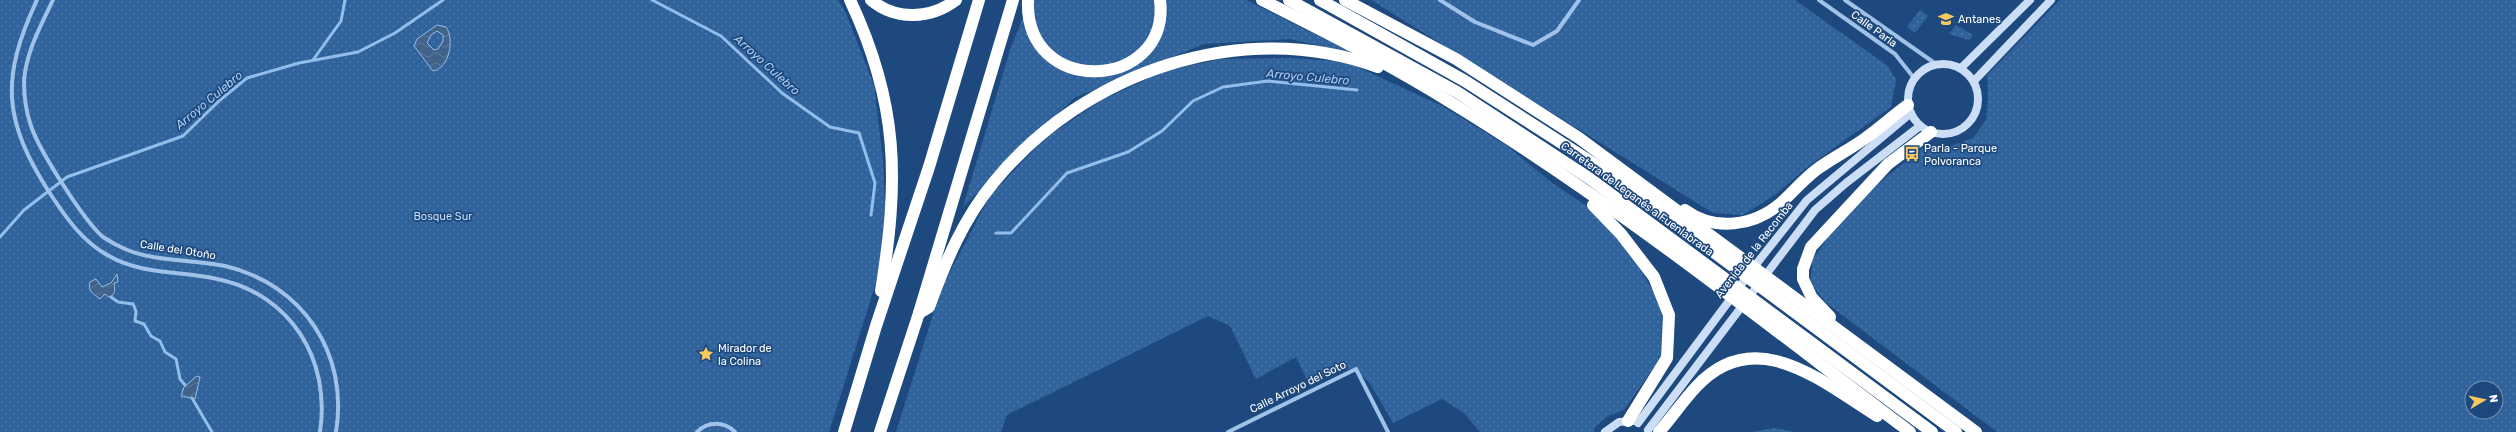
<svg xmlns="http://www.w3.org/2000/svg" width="2516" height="432" font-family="Rubik,sans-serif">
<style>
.green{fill:url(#green-dots);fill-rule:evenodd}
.water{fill:url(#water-waves);stroke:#93bdea;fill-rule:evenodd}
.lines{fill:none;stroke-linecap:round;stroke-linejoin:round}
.stream{stroke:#93bdea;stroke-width:3}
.street{stroke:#a0c2e8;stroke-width:4}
.secondary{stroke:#cbdef6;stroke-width:8}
.highway{stroke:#fff;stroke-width:12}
.labels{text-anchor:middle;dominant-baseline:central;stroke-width:3.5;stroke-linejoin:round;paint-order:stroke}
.poi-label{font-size:11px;fill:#fff;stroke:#1d497e;text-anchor:start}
.street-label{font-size:11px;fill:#fff;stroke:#1d497e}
.park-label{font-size:11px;fill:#c4dbf6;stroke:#1d497e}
.water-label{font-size:12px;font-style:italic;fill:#abccf0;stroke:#1d497e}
</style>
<defs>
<pattern id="green-dots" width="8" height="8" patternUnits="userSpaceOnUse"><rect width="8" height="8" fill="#30639c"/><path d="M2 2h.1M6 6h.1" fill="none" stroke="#4f7aab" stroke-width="1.8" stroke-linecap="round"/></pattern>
<pattern id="water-waves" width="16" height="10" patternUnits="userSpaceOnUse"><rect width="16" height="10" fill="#416289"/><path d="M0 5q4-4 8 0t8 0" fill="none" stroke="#5e7a9b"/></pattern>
</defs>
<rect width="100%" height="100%" fill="#1d497e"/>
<g class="green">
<polygon points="0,0 838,0 845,11 874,85 883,160 885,205 879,273 829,432 0,432"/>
<polygon points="1030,0 1246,0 1353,53 1290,39 1204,44 1074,98 963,207 1010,50"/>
<polygon points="1371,0 1795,0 1888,66 1896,80 1891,107 1806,168 1775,195 1743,215 1713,213"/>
<path d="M2060,0H2516V432H1997L1825,302L1810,282L1813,259L1828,238L1875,186L1925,146H1951L1973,138L1986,120L1988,96L1987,75ZM2472,388H2496V412H2472Z"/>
<polygon points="1920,10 1928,16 1915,33 1907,27"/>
<polygon points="1956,25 1973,35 1969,40 1949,34"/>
<polygon points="1292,58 1347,62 1442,106 1506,145 1551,182 1591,209 1613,233 1638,266 1662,306 1661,357 1624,410 1608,416 1595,427 1594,432 1480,432 1464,413 1442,399 1393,423 1371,385 1356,369 1340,369 1309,384 1296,357 1256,379 1230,326 1208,316 1007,415 1001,432 896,432 941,289 990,196 1044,139 1102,100 1164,71 1222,59"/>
<polygon points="1774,428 1795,432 1752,432"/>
</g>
<g class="water">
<path d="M437,25L446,27C455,40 449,68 433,71L414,46L417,39ZM437,31L443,35V41L438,49L434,50L427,43L431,35Z"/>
<path d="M117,274L118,282L114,283C115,290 116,295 109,297L105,294L100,299C94,294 87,291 90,282L96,279L102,287L111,283Z"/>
<polygon points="197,376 200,377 195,399 181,396 184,387"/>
</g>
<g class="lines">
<g class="stream">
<polyline points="652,0 721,36 782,93 830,127 859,133 875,183 871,215"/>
<polyline points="313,60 341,21 345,0"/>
<polyline points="996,233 1011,233 1067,173 1128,152 1162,131 1193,101 1223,87 1268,81 1357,90"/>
<polyline points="0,237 24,210 67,177 183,136 220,100 247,78 299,63 358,52 395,33 443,0"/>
<polyline points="111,297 118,302 133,304 136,311 135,321 144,324 151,336 160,341 165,352 176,359 180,379 185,385"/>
<polyline points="192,398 212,432"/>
</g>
<g class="street">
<path d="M37,0C0,79 3,121 51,195C67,219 83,242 109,256C142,275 182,271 217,279C291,294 331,360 320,432"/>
<path d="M53,0C41,25 26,52 24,81C24,96 26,112 31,126C39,150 84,221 103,237C109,241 118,246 125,249C155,262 192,259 225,266C302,284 349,353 336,432"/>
<polyline points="1440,0 1475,22 1533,45 1557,31 1579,0"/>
<polyline points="1819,0 1895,54 1914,78"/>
<polyline points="1845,0 1936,64"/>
<path d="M697,432C708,421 724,421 735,432"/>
<polyline points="1228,432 1356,369 1388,432"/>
</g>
<g class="secondary">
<circle cx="1943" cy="99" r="35"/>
<polyline points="1961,68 2030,0"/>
<polyline points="1974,81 2051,0"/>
<polyline points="1638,423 1761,258 1807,200 1911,113"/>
<polyline points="1648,430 1815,210 1846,183 1920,126"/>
<polyline points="1605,432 1619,422 1633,421"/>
</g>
<g class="highway">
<path d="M850,0C899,104 899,180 881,291"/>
<path d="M871,0C896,21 931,19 956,0"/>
<path d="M1028,0C1024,99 1171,91 1160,0"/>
<path d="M1262,0C1328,33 1393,66 1455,105C1614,202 1761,320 1910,432"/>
<polyline points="1289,0 1457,92 1589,178 1932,432"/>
<polyline points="1320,0 1465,81 1602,169 1956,432"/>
<polyline points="1345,0 1456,59 1579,138 1976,432"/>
<polyline points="1593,205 1621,234 1654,277 1669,315 1667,358 1628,421"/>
<path d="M1685,210C1715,232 1754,226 1781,203C1793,192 1803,180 1816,170C1832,158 1851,149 1867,137C1881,127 1894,115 1908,105"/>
<path d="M919,313L929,307C945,263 963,219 994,182C1084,72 1242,17 1378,67"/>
<polyline points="1830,317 1812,298 1803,279 1803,269 1811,247 1888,164 1931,132"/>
<polyline points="844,432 876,326 929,167 979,0"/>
<polyline points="880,432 919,313 1013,0"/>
<path d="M1659,432C1672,417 1683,401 1696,387C1755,323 1821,381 1877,416"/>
</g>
</g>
<defs>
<symbol id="school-bare" viewBox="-9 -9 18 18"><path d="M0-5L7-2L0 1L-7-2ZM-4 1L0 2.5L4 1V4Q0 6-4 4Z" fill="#f8c95e" stroke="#1d497e" stroke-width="2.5" paint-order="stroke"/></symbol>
<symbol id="bus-bare" viewBox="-9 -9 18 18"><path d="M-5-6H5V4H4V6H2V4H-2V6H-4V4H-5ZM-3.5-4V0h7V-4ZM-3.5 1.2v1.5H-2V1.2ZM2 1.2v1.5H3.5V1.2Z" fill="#f8c95e" stroke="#1d497e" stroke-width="2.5" paint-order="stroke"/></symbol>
<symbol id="sight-bare" viewBox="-9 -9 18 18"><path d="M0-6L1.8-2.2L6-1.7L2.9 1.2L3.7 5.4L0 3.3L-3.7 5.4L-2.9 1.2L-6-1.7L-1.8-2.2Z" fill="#f8c95e" stroke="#1d497e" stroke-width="2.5" paint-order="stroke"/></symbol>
</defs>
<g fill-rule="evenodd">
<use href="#school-bare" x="1935" y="8" width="22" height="22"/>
<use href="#bus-bare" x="1901" y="143" width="22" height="22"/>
<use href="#sight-bare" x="695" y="343" width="22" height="22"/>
</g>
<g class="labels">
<g class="poi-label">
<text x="1958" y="19">Antanes</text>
<text x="1924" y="148">Parla - Parque<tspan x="1924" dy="13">Polvoranca</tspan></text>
<text x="718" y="348">Mirador de<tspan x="718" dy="13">la Colina</tspan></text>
</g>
<g class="street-label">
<text transform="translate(1874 29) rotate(36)">Calle Parla</text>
<text transform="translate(1637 199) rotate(36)">Carretera de Leganés a Fuenlabrada</text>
<text transform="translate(178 250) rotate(9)">Calle del Otoño</text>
<text transform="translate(1754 250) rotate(-52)">Avenida de la Recomba</text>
<text transform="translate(1298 387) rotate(-26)">Calle Arroyo del Soto</text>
</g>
<g class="park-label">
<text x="443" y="216">Bosque Sur</text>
</g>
<g class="water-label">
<text transform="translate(767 65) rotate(42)">Arroyo Culebro</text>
<text transform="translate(1308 77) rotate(5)">Arroyo Culebro</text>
<text transform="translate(209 100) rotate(-40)">Arroyo Culebro</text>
</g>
</g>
<g transform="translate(2484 400) rotate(81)"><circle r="19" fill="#1d497e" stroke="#7792b2"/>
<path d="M0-3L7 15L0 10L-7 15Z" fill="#f8c95e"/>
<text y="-6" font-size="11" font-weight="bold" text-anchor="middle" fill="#ffffff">N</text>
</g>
</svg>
